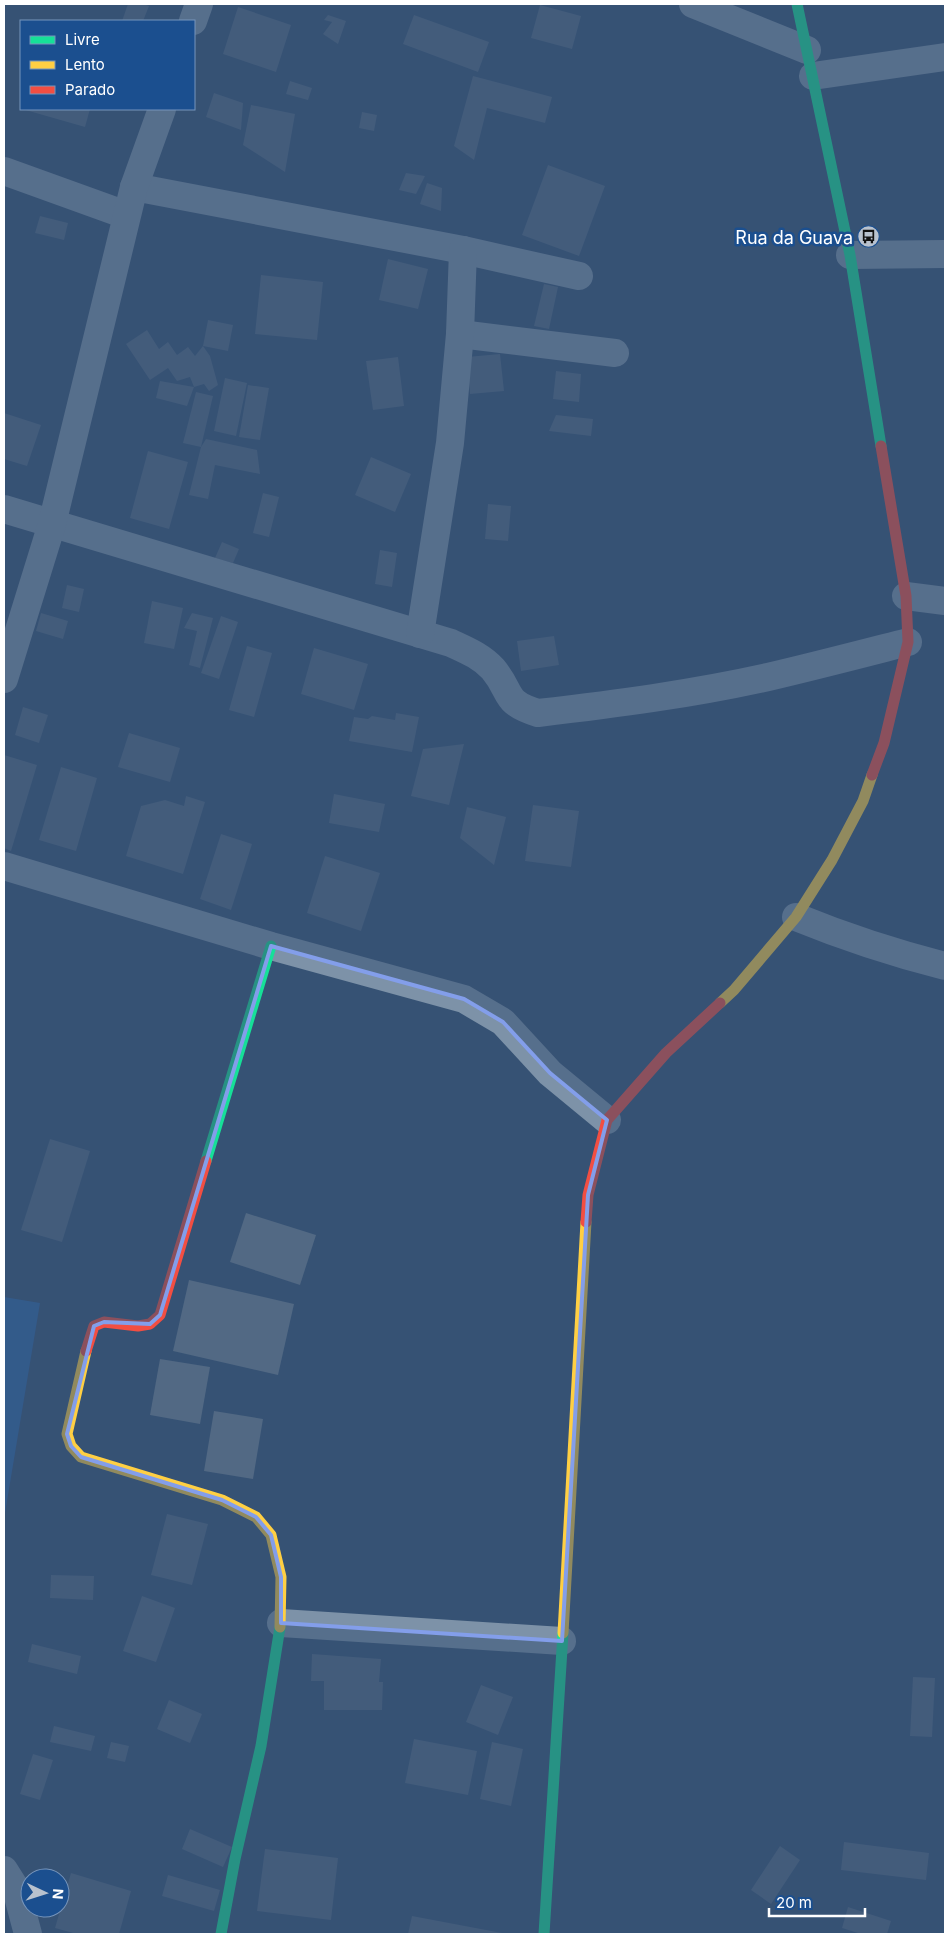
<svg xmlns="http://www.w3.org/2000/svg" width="949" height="1938" font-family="Inter,sans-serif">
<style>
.green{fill:#2f66a5}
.building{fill:#526984}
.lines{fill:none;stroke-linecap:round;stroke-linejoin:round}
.street{stroke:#7d92a8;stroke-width:28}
.fast{stroke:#16e098;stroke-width:11}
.slow{stroke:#ffcf43;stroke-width:11}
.jam{stroke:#f24e42;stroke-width:11}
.marked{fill:none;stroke:#839eea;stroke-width:4;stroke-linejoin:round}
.labels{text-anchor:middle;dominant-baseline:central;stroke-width:5;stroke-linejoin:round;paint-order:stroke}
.poi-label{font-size:18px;fill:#fff;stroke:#1b4f8f;text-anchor:end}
</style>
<rect width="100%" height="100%" fill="#365274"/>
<polygon class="green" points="4,1297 40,1303 4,1519"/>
<g class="building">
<polygon points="128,4 143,4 149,6 143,21 122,21"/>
<polygon points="540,5 581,16 572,49 531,38"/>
<polygon points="238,7 291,25 276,72 223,54"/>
<polygon points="328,15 346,21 338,44 323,34 332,22 324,20"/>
<polygon points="414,15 489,42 478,72 403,44"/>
<polygon points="473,76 552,97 545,123 487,108 474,160 454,146"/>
<polygon points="290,81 312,88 308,100 286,94"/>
<polygon points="214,93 243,103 241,130 206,117"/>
<polygon points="251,105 295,114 285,172 243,145"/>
<polygon points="22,109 90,109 85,127"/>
<polygon points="362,112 377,115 374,131 359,128"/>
<polygon points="548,165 605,186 579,256 522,235"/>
<polygon points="406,173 425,176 416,194 399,190"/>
<polygon points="427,183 442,188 441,211 420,204"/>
<polygon points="40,216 68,223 64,240 35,233"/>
<polygon points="388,259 428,269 418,309 379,300"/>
<polygon points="261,275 323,282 317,340 255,334"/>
<polygon points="544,284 558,287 549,329 534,326"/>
<polygon points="208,320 233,325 228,351 203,346"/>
<polygon points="147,330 159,349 168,342 177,355 188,347 195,356 203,346 210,356 218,385 209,391 204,384 194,387 190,377 177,381 168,368 150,380 126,344"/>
<polygon points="500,354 504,391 470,394 467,357"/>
<polygon points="398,357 404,406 373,410 366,361"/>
<polygon points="556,371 581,374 579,402 553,399"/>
<polygon points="225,378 247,383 236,436 214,431"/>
<polygon points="160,381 194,387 187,406 156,398"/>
<polygon points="248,385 269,388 260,440 239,437"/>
<polygon points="196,392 213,396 201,447 183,443"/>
<polygon points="4,413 41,425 27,466 4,459"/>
<polygon points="556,415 593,419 591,436 549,431"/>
<polygon points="206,439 257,450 260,474 215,465 208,499 189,495 201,447"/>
<polygon points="148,451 188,462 169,529 130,518"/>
<polygon points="371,457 411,474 395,512 355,495"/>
<polygon points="263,493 279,497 269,537 253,533"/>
<polygon points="488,504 511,506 508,541 485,539"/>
<polygon points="222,542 239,549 233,563 215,558"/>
<polygon points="380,550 397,553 392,587 375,584"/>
<polygon points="67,585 84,589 79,612 62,608"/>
<polygon points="152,601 183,608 174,649 144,643"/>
<polygon points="41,613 68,621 63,639 36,631"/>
<polygon points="192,613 213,618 200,668 189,665 197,631 184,628"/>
<polygon points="221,616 238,622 219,679 201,673"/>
<polygon points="554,636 559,665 521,671 517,641"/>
<polygon points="247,646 272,653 254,717 229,710"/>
<polygon points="314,648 368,664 354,710 301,694"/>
<polygon points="23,707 48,715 39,743 15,735"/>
<polygon points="396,713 419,717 412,752 349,741 354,717 368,719 372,716 395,720"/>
<polygon points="129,733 180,748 170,782 118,767"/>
<polygon points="464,744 449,805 411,796 423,749"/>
<polygon points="4,755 37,765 11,851 4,848"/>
<polygon points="61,767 97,778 76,851 39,840"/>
<polygon points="334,794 385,804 379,832 329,823"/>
<polygon points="186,796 205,802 183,874 126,856 141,806 165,800 184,806"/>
<polygon points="533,805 579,811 571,867 525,861"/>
<polygon points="467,807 506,817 494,865 460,838"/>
<polygon points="221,834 252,844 231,910 200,899"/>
<polygon points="325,856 380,873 361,931 307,913"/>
<polygon points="50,1139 90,1151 62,1242 21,1230"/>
<polygon points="246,1213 316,1235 300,1285 230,1262"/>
<polygon points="189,1280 294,1304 278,1375 173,1351"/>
<polygon points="160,1359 210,1367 200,1424 150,1415"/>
<polygon points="214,1411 263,1419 253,1479 204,1471"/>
<polygon points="167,1514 208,1524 192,1585 151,1575"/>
<polygon points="51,1575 94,1576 93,1600 50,1598"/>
<polygon points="142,1596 175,1608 156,1662 123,1651"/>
<polygon points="32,1644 81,1656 77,1674 28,1662"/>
<polygon points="312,1654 381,1659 379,1682 383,1682 382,1710 324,1710 324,1681 311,1681"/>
<polygon points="913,1677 935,1678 932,1737 910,1736"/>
<polygon points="481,1685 513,1697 498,1735 466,1722"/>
<polygon points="169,1700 202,1714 190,1743 157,1729"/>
<polygon points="54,1726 95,1736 91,1751 50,1742"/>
<polygon points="414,1739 477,1751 468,1795 405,1783"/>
<polygon points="111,1742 129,1746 125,1762 107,1758"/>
<polygon points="492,1742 523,1749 511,1806 480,1799"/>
<polygon points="33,1754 53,1760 40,1800 20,1794"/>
<polygon points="190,1829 232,1847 223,1867 182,1849"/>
<polygon points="844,1842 929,1853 926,1880 841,1870"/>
<polygon points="780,1846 800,1860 771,1904 751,1890"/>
<polygon points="265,1849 338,1858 331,1920 257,1911"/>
<polygon points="71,1873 131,1891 119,1934 77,1934 55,1928"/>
<polygon points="168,1875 220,1890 214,1911 162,1896"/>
<polygon points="848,1907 891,1921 887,1934 861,1934 842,1928"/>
<polygon points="412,1916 502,1933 502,1934 408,1934"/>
</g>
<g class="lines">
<g class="street">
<polyline points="693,4 807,50"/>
<polyline points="193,21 199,4"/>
<polyline points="813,76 945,57"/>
<polyline points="4,171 126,215"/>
<polyline points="134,187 463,250 579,276"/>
<polyline points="850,255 945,254"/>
<polyline points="460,334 615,353"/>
<path d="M4,509L451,643C466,650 481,656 493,669C513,693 502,702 538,713C615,704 692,694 768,677C815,666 861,654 908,642"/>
<polyline points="906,596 945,601"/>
<polyline points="420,634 450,443 460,334 463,250"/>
<polyline points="4,679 52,524 134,187 162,109"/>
<polyline points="4,866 271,946 464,999 503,1022 550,1073 607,1120"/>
<path d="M796,917C845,937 894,953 945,966"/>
<polyline points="281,1623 562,1641"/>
<polyline points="4,1870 16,1889 28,1934"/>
</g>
<g class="fast">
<polyline points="797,4 850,255 881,446"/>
<polyline points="206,1161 271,946"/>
<polyline points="221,1934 235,1859 261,1746 280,1627"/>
<polyline points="544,1934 563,1633"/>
</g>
<g class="slow">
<polyline points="720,1003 734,990 796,917 832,860 863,801 872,775"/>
<polyline points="86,1351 67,1434 71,1446 81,1457 222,1500 256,1517 271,1535 281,1577 280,1627"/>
<polyline points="563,1633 586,1222"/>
</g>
<g class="jam">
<polyline points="872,775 884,743 908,642 906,596 881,446"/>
<polyline points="586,1222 588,1195 607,1120 666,1053 720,1003"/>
<polyline points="86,1351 94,1326 104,1322 138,1326 150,1324 160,1315 206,1161"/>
</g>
</g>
<path d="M0 0H949V1938H0ZM271,946L464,999L503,1022L550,1073L607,1120L588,1195L562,1641L281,1623V1577L271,1535L256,1517L222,1500L81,1457L71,1446L67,1434L94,1326L104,1322L150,1324L160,1315Z" fill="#365274" fill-opacity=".55" fill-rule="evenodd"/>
<path class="marked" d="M271,946L464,999L503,1022L550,1073L607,1120L588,1195L562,1641L281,1623V1577L271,1535L256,1517L222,1500L81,1457L71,1446L67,1434L94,1326L104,1322L150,1324L160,1315Z"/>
<defs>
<symbol id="bus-disc" viewBox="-11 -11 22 22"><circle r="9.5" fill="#b9c2ce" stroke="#1b4f8f"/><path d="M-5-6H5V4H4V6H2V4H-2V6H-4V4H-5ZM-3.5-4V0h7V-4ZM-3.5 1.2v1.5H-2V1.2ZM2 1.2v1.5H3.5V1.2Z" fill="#111"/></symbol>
</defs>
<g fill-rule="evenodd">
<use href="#bus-disc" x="856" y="224" width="25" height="25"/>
</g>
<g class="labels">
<g class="poi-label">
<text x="853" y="237">Rua da Guava</text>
</g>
</g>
<rect width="949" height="1938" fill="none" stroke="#ffffff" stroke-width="10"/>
<rect x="20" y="20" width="175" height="90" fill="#1b4f8f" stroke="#7695bc"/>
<rect x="30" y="36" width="25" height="8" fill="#16e098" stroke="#7695bc"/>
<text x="65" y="45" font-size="15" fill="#ffffff">Livre</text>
<rect x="30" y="61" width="25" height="8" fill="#ffcf43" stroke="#7695bc"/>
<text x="65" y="70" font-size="15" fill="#ffffff">Lento</text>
<rect x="30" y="86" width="25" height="8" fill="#f24e42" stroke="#7695bc"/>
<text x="65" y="95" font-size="15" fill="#ffffff">Parado</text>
<g transform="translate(45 1893) rotate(94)"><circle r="24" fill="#1b4f8f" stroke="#7695bc"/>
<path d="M0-4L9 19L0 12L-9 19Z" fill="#b9c2ce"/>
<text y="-8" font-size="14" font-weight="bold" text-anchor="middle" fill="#ffffff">N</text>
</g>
<path d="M769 1908v8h96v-8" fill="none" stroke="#ffffff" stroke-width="2.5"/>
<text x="776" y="1908" font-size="15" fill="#ffffff" stroke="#1b4f8f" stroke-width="4" paint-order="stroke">20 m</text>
</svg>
